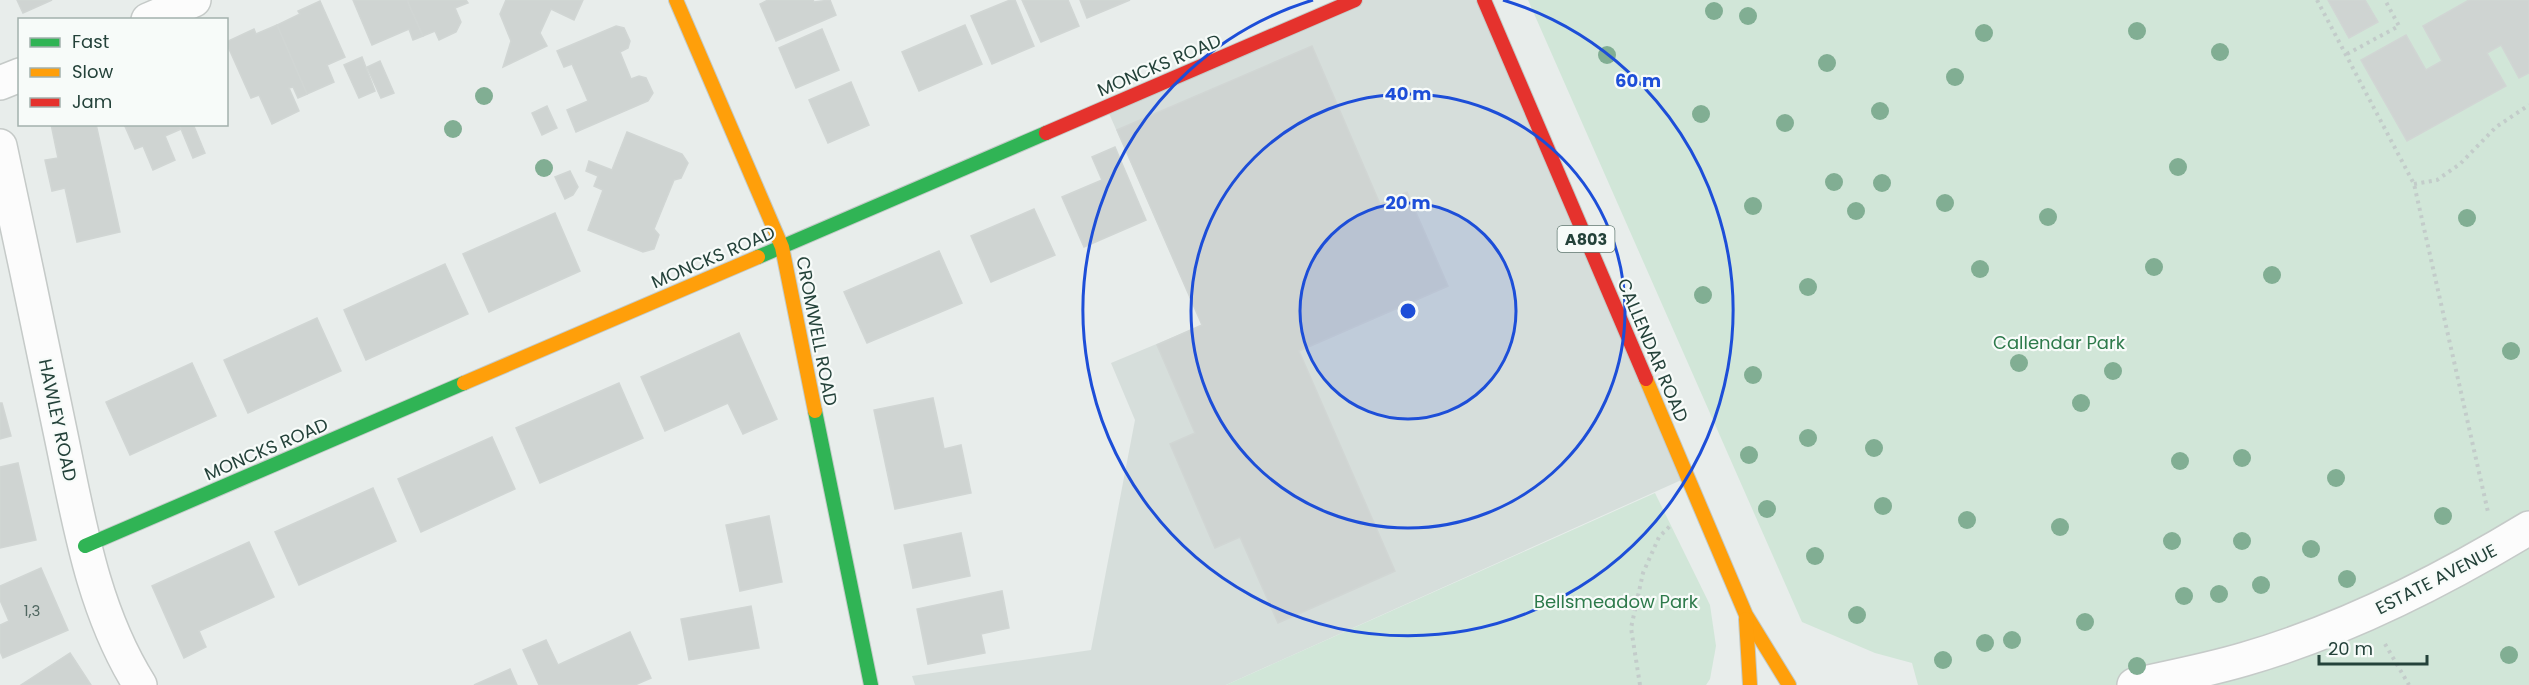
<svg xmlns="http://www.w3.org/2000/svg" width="2529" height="685" font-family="Poppins,sans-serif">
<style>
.built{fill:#d6dedb}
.green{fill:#d1e6d8}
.building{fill:#cfd4d2;stroke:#d1d6d4;stroke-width:1.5}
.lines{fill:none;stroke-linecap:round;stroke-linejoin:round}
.street-casing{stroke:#c5cac8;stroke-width:36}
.fast-casing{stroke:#c3cbc8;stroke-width:16}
.slow-casing{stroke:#c3cbc8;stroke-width:16}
.jam-casing{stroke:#c3cbc8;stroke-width:16}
.path{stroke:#c3ccca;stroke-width:4;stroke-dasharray:3 4.5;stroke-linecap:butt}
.street{stroke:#fcfcfc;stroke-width:33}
.fast{stroke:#30b455;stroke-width:14}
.slow{stroke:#ff9f0a;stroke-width:14}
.jam{stroke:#e5322d;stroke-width:14}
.tree{fill:#81ae93}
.ring{fill:none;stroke:#1d4ed8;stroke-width:3}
.labels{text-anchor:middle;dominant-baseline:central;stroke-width:4.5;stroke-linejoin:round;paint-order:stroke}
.number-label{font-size:15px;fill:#506761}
.shield{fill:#f7fbf9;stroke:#637a73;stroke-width:1.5}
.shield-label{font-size:16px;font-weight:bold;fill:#24423a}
.street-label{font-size:18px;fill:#24423a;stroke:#f7fbf9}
.park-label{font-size:18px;fill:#2d7a4b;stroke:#f7fbf9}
.centre{fill:#1d4ed8;stroke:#f7fbf9;stroke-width:3}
.ring-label{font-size:18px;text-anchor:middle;font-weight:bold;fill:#1d4ed8;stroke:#f7fbf9;stroke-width:4.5;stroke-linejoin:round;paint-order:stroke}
</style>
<rect width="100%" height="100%" fill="#e8edeb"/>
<polygon class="built" points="1350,0 1484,0 1688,477 1226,685 915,685 912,676 1091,650 1135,420 1111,363 1202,325 1104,102"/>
<g class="green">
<polygon points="1528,0 2529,0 2529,685 1918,685 1912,663 1875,653 1802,622"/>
<polygon points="1655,493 1710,605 1716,646 1710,679 1706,685 1226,685"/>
</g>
<g class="building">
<polygon points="17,0 52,0 23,13"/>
<polygon points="353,0 407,0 423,36 413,40 409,29 372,45"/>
<polygon points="407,0 466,0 468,3 455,8 461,22 456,32 439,40 435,31 423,36"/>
<polygon points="506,0 583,0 574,20 551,9 540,33 547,46 503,67 511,41 500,14"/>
<polygon points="768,0 813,0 814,2 830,0 836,15 776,41 760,4"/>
<polygon points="1010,0 1015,0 1034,46 992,64 971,16"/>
<polygon points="1022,0 1068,0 1079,26 1041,42"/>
<polygon points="1080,0 1130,0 1087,18"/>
<polygon points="2328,0 2365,0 2378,22 2349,38"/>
<polygon points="2469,0 2529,0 2529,73 2519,78 2501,45 2487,53 2506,86 2407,141 2361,60 2406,35 2426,70 2442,61 2423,26"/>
<polygon points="320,1 345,57 327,65 334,82 307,94 277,25 300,14 298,11"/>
<polygon points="277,25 307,94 298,98 293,87 289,88 299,111 272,124 259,95 251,98 226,42 254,29 256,34"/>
<polygon points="965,25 982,64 919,91 902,52"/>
<polygon points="616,26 624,28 630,41 628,48 620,52 631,79 639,76 646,78 653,93 648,101 576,132 567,110 588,101 572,64 564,67 557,51"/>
<polygon points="822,29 839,70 796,88 779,48"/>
<polygon points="1312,46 1380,204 1407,192 1448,286 1299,351 1395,571 1278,623 1240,537 1215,548 1170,444 1195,433 1157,345 1202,325 1117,130"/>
<polygon points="362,57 375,91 359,98 344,65"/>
<polygon points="380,61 394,93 381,98 367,67"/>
<polygon points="851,82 869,125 828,143 809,100"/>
<polygon points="547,106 557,128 542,135 532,113"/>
<polygon points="51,124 96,124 120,232 77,242 65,188 52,191 45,160 58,158"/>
<polygon points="124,124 179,124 181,129 165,136 175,160 153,170 143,146 135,149"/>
<polygon points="179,124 193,124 205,153 193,158"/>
<polygon points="627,132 682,154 688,163 681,178 674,180 654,229 659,235 654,249 643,252 588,230 603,190 594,186 598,176 586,171 589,161 612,170"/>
<polygon points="1115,147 1146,220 1084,247 1062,197 1102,180 1092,157"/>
<polygon points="570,171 578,187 573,195 565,199 555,177"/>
<polygon points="1034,209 1055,255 991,282 971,236"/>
<polygon points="555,213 580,271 489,312 463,254"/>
<polygon points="939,251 962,303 867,343 844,292"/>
<polygon points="445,264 468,314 366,360 344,310"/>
<polygon points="317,318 341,371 248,413 224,360"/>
<polygon points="739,333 777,419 743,434 728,403 665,431 641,377"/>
<polygon points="192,363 216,416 130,455 106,402"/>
<polygon points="619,383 643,438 540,483 516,428"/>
<polygon points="933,398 944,449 961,445 971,493 895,509 874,410"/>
<polygon points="0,403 2,403 11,436 0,439"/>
<polygon points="492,437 515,489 421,532 398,479"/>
<polygon points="18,463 36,540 0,548 0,467"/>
<polygon points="373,488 396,541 299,585 275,532"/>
<polygon points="769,516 782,582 740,591 726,525"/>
<polygon points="961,533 970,576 913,588 904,545"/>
<polygon points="249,542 274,597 199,631 206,647 184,658 152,586"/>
<polygon points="41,568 68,630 3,658 0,651 0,625 9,621 0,600 0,586"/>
<polygon points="1002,591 1009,628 981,634 985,653 928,664 917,609"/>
<polygon points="751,606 759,648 689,660 681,619"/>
<polygon points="630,632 651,678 635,685 539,685 523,650 546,640 558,665"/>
<polygon points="70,653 91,685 21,685"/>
<polygon points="510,669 517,685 474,685"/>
</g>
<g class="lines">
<defs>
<g id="street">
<polyline points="148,20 194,0"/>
<polyline points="0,83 20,75"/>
<path d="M0,146C20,239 40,333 59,426C78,515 91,607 140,685"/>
<path d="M2134,685C2171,677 2208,670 2245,659C2345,630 2440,582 2529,528"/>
</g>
<g id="fast">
<polyline points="758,257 1046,133"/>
<polyline points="815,411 871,685"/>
<polyline points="85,546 464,383"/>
</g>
<g id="slow">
<polyline points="676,0 782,247 815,411"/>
<polyline points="1646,379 1746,615 1789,685"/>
<polyline points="464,383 758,257"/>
<polyline points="1746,619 1750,685"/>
</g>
<g id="jam">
<polyline points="1484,0 1646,379"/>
<polyline points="1046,133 1355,0"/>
</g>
</defs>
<use href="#street" class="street-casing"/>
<use href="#fast" class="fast-casing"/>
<use href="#slow" class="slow-casing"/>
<use href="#jam" class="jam-casing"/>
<g class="path">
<polyline points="2317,0 2414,184 2488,512"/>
<polyline points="2347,54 2399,26 2385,0"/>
<polyline points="2414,184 2437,180 2460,164 2496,127 2529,105"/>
<polyline points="2385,644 2409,685"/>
<polyline points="1640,685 1631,628 1643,573 1659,537 1671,525"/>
</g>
<use href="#street" class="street"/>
<use href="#fast" class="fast"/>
<use href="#slow" class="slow"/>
<use href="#jam" class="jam"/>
</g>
<g class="tree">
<circle cx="1714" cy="11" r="9"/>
<circle cx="1748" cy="16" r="9"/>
<circle cx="2137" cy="31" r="9"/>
<circle cx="1984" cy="33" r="9"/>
<circle cx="2220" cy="52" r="9"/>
<circle cx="1607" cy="55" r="9"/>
<circle cx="1827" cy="63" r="9"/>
<circle cx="1955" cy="77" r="9"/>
<circle cx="484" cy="96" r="9"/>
<circle cx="1880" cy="111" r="9"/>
<circle cx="1701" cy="114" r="9"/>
<circle cx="1785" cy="123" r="9"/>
<circle cx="453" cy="129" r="9"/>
<circle cx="2178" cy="167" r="9"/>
<circle cx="544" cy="168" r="9"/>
<circle cx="1834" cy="182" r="9"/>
<circle cx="1882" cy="183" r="9"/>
<circle cx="1945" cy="203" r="9"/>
<circle cx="1753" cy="206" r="9"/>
<circle cx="1856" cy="211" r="9"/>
<circle cx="2048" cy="217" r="9"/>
<circle cx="2467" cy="218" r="9"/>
<circle cx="2154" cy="267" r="9"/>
<circle cx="1980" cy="269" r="9"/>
<circle cx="2272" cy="275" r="9"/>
<circle cx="1808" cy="287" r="9"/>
<circle cx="1703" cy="295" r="9"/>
<circle cx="2511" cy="351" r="9"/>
<circle cx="2019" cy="363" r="9"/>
<circle cx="2113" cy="371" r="9"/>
<circle cx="1753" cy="375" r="9"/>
<circle cx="2081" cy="403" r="9"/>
<circle cx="1808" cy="438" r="9"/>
<circle cx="1874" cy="448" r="9"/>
<circle cx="1749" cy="455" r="9"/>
<circle cx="2242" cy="458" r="9"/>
<circle cx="2180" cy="461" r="9"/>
<circle cx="2336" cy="478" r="9"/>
<circle cx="1883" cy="506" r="9"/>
<circle cx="1767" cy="509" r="9"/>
<circle cx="2443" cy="516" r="9"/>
<circle cx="1967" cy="520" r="9"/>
<circle cx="2060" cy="527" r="9"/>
<circle cx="2172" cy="541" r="9"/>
<circle cx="2242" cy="541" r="9"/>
<circle cx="2311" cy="549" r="9"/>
<circle cx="1815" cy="556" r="9"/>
<circle cx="2347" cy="579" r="9"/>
<circle cx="2261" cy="585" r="9"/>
<circle cx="2219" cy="594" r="9"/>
<circle cx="2184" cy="596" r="9"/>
<circle cx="1857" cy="615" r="9"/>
<circle cx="2085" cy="622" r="9"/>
<circle cx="2012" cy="640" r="9"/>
<circle cx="1985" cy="643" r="9"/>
<circle cx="2509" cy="655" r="9"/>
<circle cx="1943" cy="660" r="9"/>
<circle cx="2137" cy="666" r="9"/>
</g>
<circle cx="1408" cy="311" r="108" fill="#1d4ed8" fill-opacity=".12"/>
<g class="ring">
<circle cx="1408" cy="311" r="108"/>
<circle cx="1408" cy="311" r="217"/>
<path d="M1503 0A325 325 0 1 1 1313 0"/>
</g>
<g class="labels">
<g class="number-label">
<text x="32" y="610">1,3</text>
</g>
<rect class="shield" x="1557.5" y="226" width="57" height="26" rx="4.5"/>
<g class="shield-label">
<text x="1586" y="239">A803</text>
</g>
<g class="street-label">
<text transform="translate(1159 65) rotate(-23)">MONCKS ROAD</text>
<text transform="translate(713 257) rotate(-23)">MONCKS ROAD</text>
<text transform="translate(817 331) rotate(79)">CROMWELL ROAD</text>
<text transform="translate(1653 350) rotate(67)">CALLENDAR ROAD</text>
<text transform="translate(58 420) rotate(78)">HAWLEY ROAD</text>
<text transform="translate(266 449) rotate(-23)">MONCKS ROAD</text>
<text transform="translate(2436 579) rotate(-27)">ESTATE AVENUE</text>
</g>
<g class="park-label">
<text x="2059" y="342">Callendar Park</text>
<text x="1616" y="601">Bellsmeadow Park</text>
</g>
</g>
<circle cx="1408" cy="311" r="9" class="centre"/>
<g class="ring-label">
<text x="1638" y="87">60 m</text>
<text x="1408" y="100">40 m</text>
<text x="1408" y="209">20 m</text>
</g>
<rect x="18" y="18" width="210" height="108" fill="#f7fbf9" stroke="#a3b1ad" stroke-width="1.5"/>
<rect x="30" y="38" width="30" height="9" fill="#30b455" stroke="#a3b1ad" stroke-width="1.5"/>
<text x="72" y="48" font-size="18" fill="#24423a">Fast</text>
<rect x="30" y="68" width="30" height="9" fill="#ff9f0a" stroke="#a3b1ad" stroke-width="1.5"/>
<text x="72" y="78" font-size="18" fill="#24423a">Slow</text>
<rect x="30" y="98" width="30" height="9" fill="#e5322d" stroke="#a3b1ad" stroke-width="1.5"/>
<text x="72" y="108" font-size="18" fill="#24423a">Jam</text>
<path d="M2319 655v9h108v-9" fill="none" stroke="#24423a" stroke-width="3"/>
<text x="2328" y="655" font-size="18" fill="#24423a" stroke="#f7fbf9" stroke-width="4.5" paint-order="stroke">20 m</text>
</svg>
